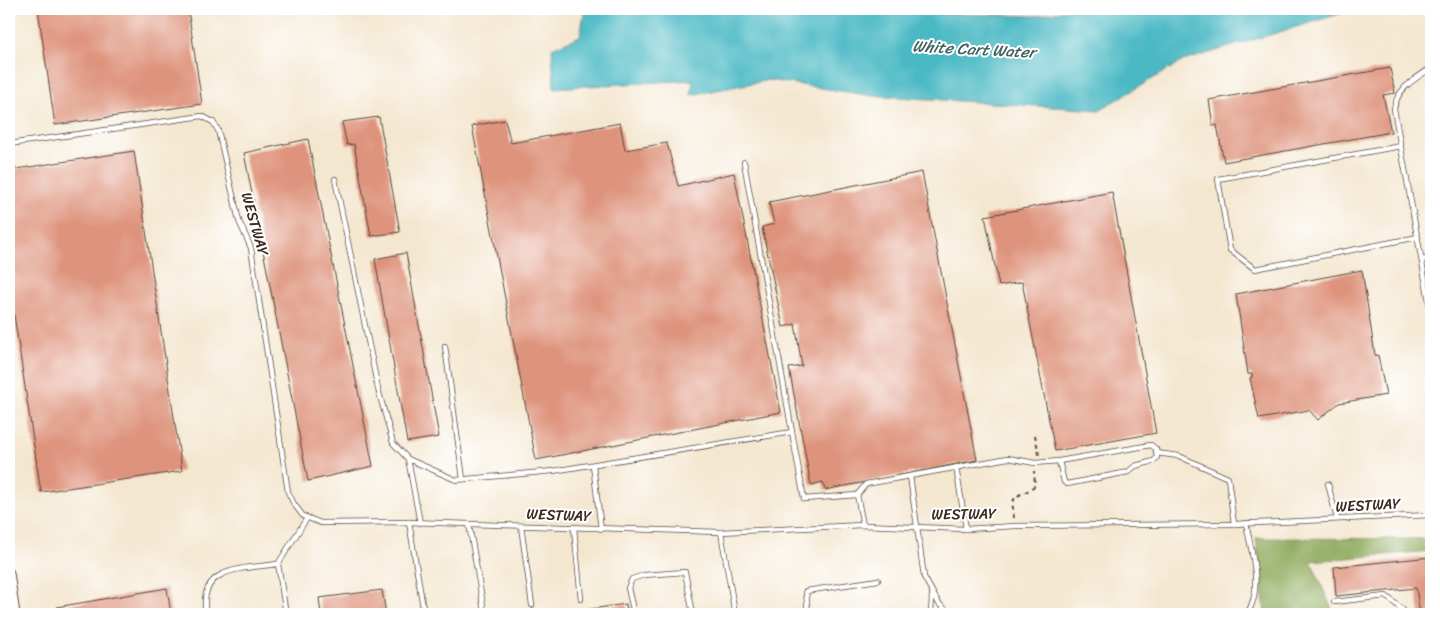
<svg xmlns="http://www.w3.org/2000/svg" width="1440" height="623" font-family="Sriracha,sans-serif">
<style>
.forest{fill:#90ac5e;stroke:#666b3e}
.water{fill:#4bb9c4;stroke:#437271}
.building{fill:#de937b}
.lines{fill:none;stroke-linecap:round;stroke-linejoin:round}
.lane-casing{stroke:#574639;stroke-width:6}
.street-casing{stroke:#574639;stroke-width:11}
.path{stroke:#574639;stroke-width:2;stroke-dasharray:4 4;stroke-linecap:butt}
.lane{stroke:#fff;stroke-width:4.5}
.street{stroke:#fff;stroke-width:9}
.labels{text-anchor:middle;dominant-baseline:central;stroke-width:4;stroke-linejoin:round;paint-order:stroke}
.street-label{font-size:15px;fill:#3b2a1e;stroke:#fff}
.water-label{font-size:16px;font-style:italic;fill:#416360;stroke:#fff}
</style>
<rect width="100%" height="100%" fill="#fff"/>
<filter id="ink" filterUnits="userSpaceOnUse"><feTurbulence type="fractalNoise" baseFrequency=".02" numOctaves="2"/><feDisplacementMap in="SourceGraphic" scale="10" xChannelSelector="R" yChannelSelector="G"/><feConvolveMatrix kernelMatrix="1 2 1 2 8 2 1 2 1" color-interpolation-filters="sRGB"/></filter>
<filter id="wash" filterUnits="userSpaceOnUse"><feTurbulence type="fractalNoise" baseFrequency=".0096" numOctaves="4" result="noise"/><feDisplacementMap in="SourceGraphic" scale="20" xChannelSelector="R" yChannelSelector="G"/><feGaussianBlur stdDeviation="1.12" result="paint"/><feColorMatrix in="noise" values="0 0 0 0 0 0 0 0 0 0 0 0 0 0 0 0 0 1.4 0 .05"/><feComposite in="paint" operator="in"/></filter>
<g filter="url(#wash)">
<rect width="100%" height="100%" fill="#f4e7d0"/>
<polygon class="forest" points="1256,538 1431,539 1431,551 1311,561 1334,614 1265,614"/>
<polygon class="water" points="582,9 894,9 929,13 1035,16 1071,9 1356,9 1183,61 1099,110 867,95 769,80 691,95 693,80 554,88 552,48 580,36 584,13"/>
<g id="blocks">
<g class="building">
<polygon points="38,9 188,9 202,104 55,125"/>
<polygon points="1390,68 1395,93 1383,95 1391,132 1224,162 1217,125 1213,126 1209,100"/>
<polygon points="379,117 400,232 371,236 354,144 347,145 342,122"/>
<polygon points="505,120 511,143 620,123 625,150 667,143 678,186 734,173 781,412 536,460 472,126"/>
<polygon points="308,139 373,466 308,481 244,153"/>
<polygon points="134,151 182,471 41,492 9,282 9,170"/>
<polygon points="922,172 977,460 825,490 823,482 811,485 789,368 802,366 795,324 783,327 762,227 774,224 769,202"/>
<polygon points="1112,192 1156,433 1055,451 1022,282 999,286 985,216"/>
<polygon points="406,253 439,437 407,442 375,259"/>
<polygon points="1362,270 1375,355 1378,355 1386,395 1339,403 1318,420 1309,410 1259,419 1250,378 1252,377 1252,374 1248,374 1236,294"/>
<polygon points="1431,557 1431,614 1420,614 1416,588 1336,596 1334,567"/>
<polygon points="167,588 171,614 58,614 57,607"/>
<polygon points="382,590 386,614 321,614 319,598"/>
<polygon points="626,604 628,614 563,614 563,613"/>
</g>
</g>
</g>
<g filter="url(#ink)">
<use href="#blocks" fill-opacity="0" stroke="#574639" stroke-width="1"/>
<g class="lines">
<defs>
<g id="lane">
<path d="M1431,68C1415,79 1397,88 1394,109L1431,312"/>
<polyline points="9,144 202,116 213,122 218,130 239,221 251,248 288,492 294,504 303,516 321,523 409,522 721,532 863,525 966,529 1015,526 1234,524 1431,515"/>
<polyline points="1401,146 1218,179 1230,250 1255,269 1418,237"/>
<polyline points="744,162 804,499 857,495 863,525"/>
<polyline points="335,179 378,389 393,443 408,459 456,480 553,471 792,432"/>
<polyline points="1422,260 1431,258"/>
<polyline points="445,346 463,479"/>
<polyline points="1156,453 1179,456 1228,478 1234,524"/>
<polyline points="408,459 420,523"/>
<polyline points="593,465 601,529"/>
<polyline points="956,467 966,529"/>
<polyline points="910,476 924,577 939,604 951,614"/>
<polyline points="1328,484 1337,519"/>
<polyline points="857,495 866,484 1008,458 1035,463 1059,461 1151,445 1156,449 1157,457 1154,461 1135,466 1128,472 1067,484 1064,482 1059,461"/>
<polyline points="409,522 424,614"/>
<path d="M1246,523C1251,552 1264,588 1247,614"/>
<polyline points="469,524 484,611"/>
<polyline points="521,526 532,605"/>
<polyline points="574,528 581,599"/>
<polyline points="721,532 735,614"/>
<polyline points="278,564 285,608"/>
<polyline points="1334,602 1386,596 1403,610 1404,614"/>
<path d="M206,614C197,566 243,569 278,564L307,518"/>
<polyline points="634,614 628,588 632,579 644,575 685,572 693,614"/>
<polyline points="808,614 806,591 878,580"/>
<polyline points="931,614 932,595"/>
</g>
<polyline id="street" points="9,573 15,614"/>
</defs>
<use href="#lane" class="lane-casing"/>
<use href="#street" class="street-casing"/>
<g class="path">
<polyline points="1035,435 1039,455"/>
<path d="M1014,518C1009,489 1020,500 1035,485L1034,471"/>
</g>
<use href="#lane" class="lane"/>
<use href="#street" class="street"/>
</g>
</g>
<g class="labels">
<g class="street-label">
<text transform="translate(255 224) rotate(74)">WESTWAY</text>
<text transform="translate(1368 505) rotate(-3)">WESTWAY</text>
<text transform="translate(964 514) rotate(-1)">WESTWAY</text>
<text transform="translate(559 515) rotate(2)">WESTWAY</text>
</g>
<g class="water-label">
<text transform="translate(974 49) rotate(3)">White Cart Water</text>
</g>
</g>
<rect width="1440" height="623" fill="none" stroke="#fff" stroke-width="30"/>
</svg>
